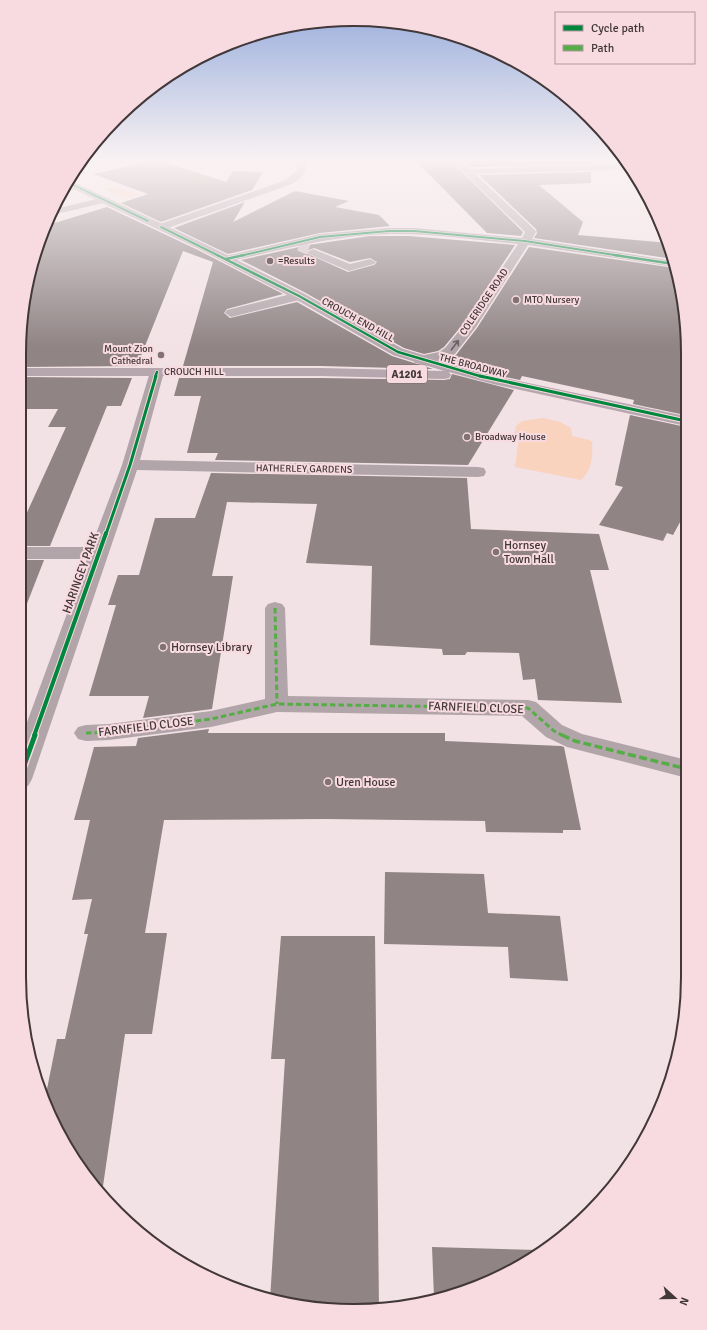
<svg xmlns="http://www.w3.org/2000/svg" width="707" height="1330" font-family="Signika,sans-serif">
<style>
.built{fill:#efd4da}
.green{fill:#f9d3bd}
.building{fill:#908485;fill-rule:evenodd}
.lines{fill:none;stroke-linecap:round;stroke-linejoin:round}
.minor-tunnel{stroke:#cfbfc3;stroke-width:10;stroke-dasharray:10 5;stroke-linecap:butt}
.minor{fill:#b1a5aa;fill-rule:evenodd}
.major{fill:#b6a6ae;fill-rule:evenodd}
.quiet-far2{stroke:#56ac46;stroke-width:1.5;stroke-dasharray:2.5 1.5;stroke-linecap:butt}
.quiet-far1{stroke:#56ac46;stroke-width:3;stroke-dasharray:5.5 3;stroke-linecap:butt}
.quiet{stroke:#56ac46;stroke-width:3.5;stroke-dasharray:8 3.5;stroke-linecap:butt}
.cycleway-far4-casing{stroke:#f8dbe1;stroke-width:3}
.cycleway-far3-casing{stroke:#f8dbe1;stroke-width:4}
.cycleway-far2-casing{stroke:#f8dbe1;stroke-width:5}
.cycleway-far1-casing{stroke:#f8dbe1;stroke-width:6}
.cycleway-casing{stroke:#f8dbe1;stroke-width:8}
.cycleway-far4{stroke:#00873e;stroke-width:2}
.cycleway-far3{stroke:#00873e;stroke-width:2.5}
.cycleway-far2{stroke:#00873e;stroke-width:3}
.cycleway-far1{stroke:#00873e;stroke-width:4}
.cycleway{stroke:#00873e;stroke-width:5}
.oneway{stroke:#695e61}
.poi-dot{fill:#807275;stroke:#f8dbe1;stroke-width:1.5}
.labels{text-anchor:middle;dominant-baseline:central;stroke-width:4;stroke-linejoin:round;paint-order:stroke}
.far-poi-label{font-size:10px;fill:#423739;stroke:#f8dbe1;text-anchor:start}
.far-street-label{font-size:10px;fill:#423739;stroke:#f8dbe1}
.shield{fill:#f8dbe1;stroke:#79686b;stroke-width:1}
.shield-label{font-size:11px;font-weight:bold;fill:#423739}
.poi-label{font-size:12px;fill:#423739;stroke:#f8dbe1;text-anchor:start}
.street-label{font-size:12px;fill:#423739;stroke:#f8dbe1}
.rim{fill:none;stroke:#423739;stroke-width:2}
</style>
<rect width="100%" height="100%" fill="#f2e1e5"/>
<polygon class="built" points="82,161 121,161 75,170"/>
<g class="green">
<polygon points="113,187 140,195 124,198 103,189"/>
<path d="M543,418L560,422L571,428L572,436L589,440L592,442C593,456 592,470 581,480L515,467L519,438L514,437L516,426L522,421Z"/>
</g>
<g class="building">
<polygon points="153,161 161,161 226,182 233,171 263,172 252,190 161,222 121,203 148,194 93,174"/>
<polygon points="416,161 451,161 523,232 521,236 487,233"/>
<polygon points="463,161 590,161 591,164 471,167"/>
<polygon points="591,172 591,183 539,185 583,222 578,235 669,243 673,259 534,238 537,233 536,229 479,175"/>
<polygon points="295,191 349,201 335,207 379,215 390,226 320,233 228,254 174,228 245,202 233,222"/>
<polygon points="107,207 198,250 283,294 227,309 224,313 230,318 297,302 392,356 433,369 321,366 183,366 213,262 183,251 137,366 20,367 20,332 30,267 48,225"/>
<path d="M370,236H409L515,245L463,324L444,347L438,351L424,354L404,348L304,292L241,260L308,245ZM314,248L350,262L370,258L377,262L374,265L348,272L306,253V251Z"/>
<polygon points="529,247 675,268 685,310 685,415 633,404 634,400 522,376 520,380 495,375 445,360 456,355 477,328"/>
<polygon points="452,374 514,390 468,465 215,460 218,453 187,453 201,396 174,396 179,378 321,378 444,380 450,379"/>
<polygon points="20,377 132,378 121,406 107,406 50,546 19,546 19,530 66,427 48,427 58,409 20,409"/>
<polygon points="630,415 686,427 686,511 673,535 667,533 663,541 599,525 623,487 615,485"/>
<polygon points="211,473 467,478 471,529 599,534 609,570 590,570 622,703 538,700 535,679 523,680 519,653 467,652 465,655 443,655 442,649 370,645 372,566 306,563 317,504 227,502 212,576 233,576 212,709 143,718 149,696 89,696 116,605 108,605 118,575 139,575 155,518 195,518"/>
<polygon points="19,560 44,560 21,619 19,619"/>
<polygon points="209,729 208,733 445,733 445,741 561,746 564,747 581,830 563,830 563,833 486,832 485,821 326,819 164,820 145,933 167,933 152,1034 125,1034 102,1193 88,1180 45,1099 57,1039 65,1039 88,934 84,934 92,899 72,900 90,820 74,820 94,747 136,746 138,738"/>
<polygon points="385,872 484,874 488,913 560,916 568,981 510,978 508,947 384,944"/>
<polygon points="281,936 375,936 379,1309 270,1300 285,1059 271,1059"/>
<polygon points="432,1247 539,1250 482,1285 434,1297"/>
</g>
<g class="lines">
<polyline class="minor-tunnel" points="299,246 313,252"/>
<g class="minor">
<path d="M297,161H305C308,172 301,178 292,184L165,229L161,230L156,227L157,225L286,180L296,171Z"/>
<path d="M452,161H461L470,169L629,164L632,169L475,174L535,230L536,232L532,239L674,261L675,267L528,245L476,327L455,354L443,359L420,364L415,363L413,360L415,357L439,352L445,348L464,325L518,244C476,240 433,233 391,234C334,235 281,250 226,262L220,259L222,257L320,234L389,228H414L522,238L525,232Z"/>
<polygon points="78,184 81,185 81,189 62,192 64,186"/>
<polygon points="105,197 110,200 108,202 52,215 55,209"/>
<polygon points="313,249 350,264 370,259 376,262 374,264 349,271 309,254 307,252"/>
<polygon points="299,292 305,296 303,299 231,317 225,313 227,310"/>
<polygon points="157,368 162,369 164,372 140,460 478,467 484,468 486,472 484,476 478,477 137,470 32,779 28,786 19,788 19,744 87,559 19,559 19,547 91,547 122,465 150,372 152,369"/>
<polygon points="275,602 282,604 285,608 288,696 528,700 536,702 562,725 582,734 687,760 687,778 567,747 546,737 522,716 277,712 211,727 109,740 86,741 78,739 74,733 78,727 86,725 109,724 211,711 265,699 265,608 268,604"/>
</g>
<polygon class="major" points="69,180 207,245 303,293 403,349 495,376 685,416 686,426 493,384 449,372 451,375 449,378 444,379 321,376 20,376 20,368 321,368 444,371 393,355 295,299 199,249 65,185"/>
<polyline class="quiet-far2" points="192,179 202,182"/>
<g class="quiet-far1">
<polyline points="275,608 277,704"/>
<polyline points="86,733 109,732 211,719 277,704 528,708 554,731 564,736"/>
</g>
<polyline class="quiet" points="562,735 575,741 687,769"/>
<defs>
<g id="cycleway-far4">
<polyline points="67,182 148,221"/>
<polyline points="161,227 219,256"/>
<polyline points="240,256 320,237 389,231 414,231 525,241 621,256"/>
</g>
<g id="cycleway-far3">
<polyline points="217,255 299,296 398,352 483,377"/>
<polyline points="614,255 674,264"/>
<polyline points="226,259 244,255"/>
<polyline points="155,377 157,372"/>
</g>
<g id="cycleway-far2">
<polyline points="480,376 686,421"/>
<polyline points="106,534 130,465 156,376"/>
</g>
<polyline id="cycleway-far1" points="34,736 106,533"/>
<polyline id="cycleway" points="19,779 35,735"/>
</defs>
<use href="#cycleway-far4" class="cycleway-far4-casing"/>
<use href="#cycleway-far3" class="cycleway-far3-casing"/>
<use href="#cycleway-far2" class="cycleway-far2-casing"/>
<use href="#cycleway-far1" class="cycleway-far1-casing"/>
<use href="#cycleway" class="cycleway-casing"/>
<use href="#cycleway-far4" class="cycleway-far4"/>
<use href="#cycleway-far3" class="cycleway-far3"/>
<use href="#cycleway-far2" class="cycleway-far2"/>
<use href="#cycleway-far1" class="cycleway-far1"/>
<use href="#cycleway" class="cycleway"/>
</g>
<defs><path id="oneway-shaft" d="M-6 0H5M1.5-3L5.5 0L1.5 3" fill="none" stroke-width="1.6" stroke-linecap="round" stroke-linejoin="round"/></defs>
<use class="oneway" href="#oneway-shaft" transform="translate(455 345) rotate(-53)"/>
<linearGradient id="sky" x2="0" y2="1"><stop stop-color="#95abdb"/><stop offset="0.46" stop-color="#f9f2f3"/><stop offset="1" stop-color="#f9f2f3" stop-opacity="0"/></linearGradient>
<rect width="707" height="347" fill="url(#sky)"/>
<g class="poi-dot">
<circle cx="270" cy="261" r="4"/>
<circle cx="516" cy="300" r="4"/>
<circle cx="161" cy="355" r="4"/>
<circle cx="467" cy="437" r="4"/>
<circle cx="496" cy="552" r="4"/>
<circle cx="163" cy="647" r="4"/>
<circle cx="328" cy="782" r="4"/>
</g>
<g class="labels">
<g class="far-poi-label">
<text x="278" y="261">=Results</text>
<text x="524" y="300">MTO Nursery</text>
<text x="153" y="349" text-anchor="end">Mount Zion<tspan x="153" dy="12">Cathedral</tspan></text>
<text x="475" y="437">Broadway House</text>
</g>
<g class="far-street-label">
<text transform="translate(484 302) rotate(-56)">COLERIDGE ROAD</text>
<text transform="translate(358 320) rotate(29)">CROUCH END HILL</text>
<text transform="translate(473 366) rotate(15)">THE BROADWAY</text>
<text x="194" y="372">CROUCH HILL</text>
<text transform="translate(304 469) rotate(1)">HATHERLEY GARDENS</text>
</g>
<rect class="shield" x="387" y="365" width="40" height="18" rx="3"/>
<g class="shield-label">
<text x="407" y="374">A1201</text>
</g>
<g class="poi-label">
<text x="504" y="545">Hornsey<tspan x="504" dy="14">Town Hall</tspan></text>
<text x="171" y="647">Hornsey Library</text>
<text x="336" y="782">Uren House</text>
</g>
<g class="street-label">
<text transform="translate(81 573) rotate(-70)">HARINGEY PARK</text>
<text transform="translate(476 708) rotate(2)">FARNFIELD CLOSE</text>
<text transform="translate(146 727) rotate(-7)">FARNFIELD CLOSE</text>
</g>
</g>
<path d="M0 0H707V1330H0ZM353 26H354A327 327 0 0 1 681 353V977A327 327 0 0 1 354 1304H353A327 327 0 0 1 26 977V353A327 327 0 0 1 353 26Z" fill="#f8dbe1" fill-rule="evenodd"/>
<path class="rim" d="M353 26H354A327 327 0 0 1 681 353V977A327 327 0 0 1 354 1304H353A327 327 0 0 1 26 977V353A327 327 0 0 1 353 26Z"/>
<rect x="555" y="12" width="140" height="52" fill="#f8dbe1" stroke="#af999e"/>
<rect x="563" y="25" width="20" height="6" fill="#00873e" stroke="#af999e"/>
<text x="591" y="32" font-size="12" fill="#423739">Cycle path</text>
<rect x="563" y="45" width="20" height="6" fill="#56ac46" stroke="#af999e"/>
<text x="591" y="52" font-size="12" fill="#423739">Path</text>
<g transform="translate(675 1298) rotate(111)" stroke="#f8dbe1" stroke-width="3" paint-order="stroke">
<path d="M0-3L7 15L0 10L-7 15Z" fill="#423739"/>
<text y="-6" font-size="11" font-weight="bold" text-anchor="middle" fill="#423739">N</text>
</g>
</svg>
